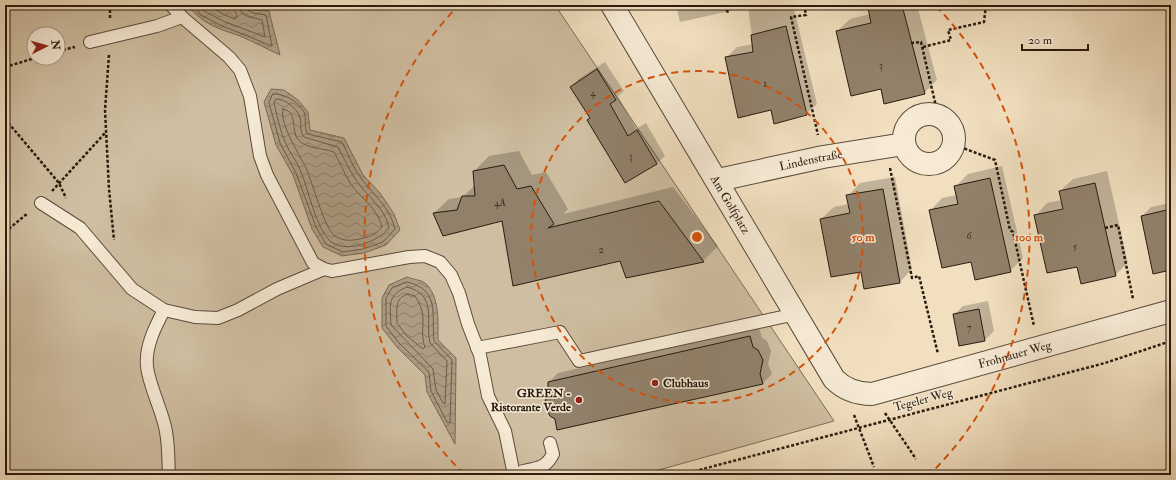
<svg xmlns="http://www.w3.org/2000/svg" width="1176" height="480" font-family="'IM FELL Double Pica',serif">
<style>
.grass{fill:#cfbea1;stroke:#7c6c58;fill-rule:evenodd}
.water{fill:url(#water-waves);stroke:#786855}
.shadow{fill:#0003}
.lines{fill:none;stroke-linecap:round;stroke-linejoin:round}
.shore{stroke:#6b5c49;stroke-width:1}
.building{fill:#91816b;stroke:#291b0f}
.service-casing{stroke:#5b4c3b;stroke-width:14}
.minor-casing{stroke:#5b4c3b;stroke-width:24}
.path{stroke:#291b0f;stroke-width:2.5;stroke-dasharray:3 2;stroke-linecap:butt}
.service{stroke:#f6ead5;stroke-width:12}
.minor{stroke:#f6ead5;stroke-width:22}
.ring{fill:none;stroke:#d5530c;stroke-width:2;stroke-dasharray:7 5}
.poi-dot{fill:#8f2418;stroke:#f6ead5;stroke-width:1.5}
.labels{text-anchor:middle;dominant-baseline:central;stroke-width:3;stroke-linejoin:round;paint-order:stroke}
.number-label{font-size:10px;fill:#433426}
.street-label{font-size:12px;fill:#291b0f;stroke:#f6ead5}
.poi-label{font-size:12px;font-weight:bold;fill:#291b0f;stroke:#f6ead5;text-anchor:start}
.centre{fill:#d5530c;stroke:#f6ead5;stroke-width:2}
.ring-label{font-size:12px;text-anchor:middle;font-weight:bold;fill:#d5530c;stroke:#f6ead5;stroke-width:3;stroke-linejoin:round;paint-order:stroke}
</style>
<defs>
<pattern id="water-waves" width="16" height="10" patternUnits="userSpaceOnUse"><rect width="16" height="10" fill="#ad9c83"/><path d="M0 5q4-4 8 0t8 0" fill="none" stroke="#8d7e6a"/></pattern>
</defs>
<rect width="100%" height="100%" fill="#f1dfbf"/>
<filter id="stains"><feTurbulence type="fractalNoise" baseFrequency=".005" numOctaves="4"/><feColorMatrix values="0 0 0 0 .2 0 0 0 0 .09 0 0 0 0 .02 0 0 0 .5 -.17"/></filter>
<radialGradient id="worn" r=".72"><stop offset=".6" stop-color="#630" stop-opacity="0"/><stop offset="1" stop-color="#630" stop-opacity=".3"/></radialGradient>
<path class="grass" d="M5,5H555L834,421L641,475H5ZM34,34H58V58H34Z"/>
<g class="water">
<path d="M187,5H245L254,10L269,11L280,55C267,49 254,42 240,36C217,28 204,25 187,5Z"/>
<polygon points="271,89 284,90 298,100 308,112 310,130 344,138 363,175 380,193 394,214 400,230 386,245 364,253 342,256 323,247 312,229 293,175 276,145 264,102"/>
<path d="M407,277C412,279 421,280 425,283C440,296 438,323 438,340L456,358L455,444L427,392L425,375L396,346L382,328V298L389,285Z"/>
</g>
<g class="shadow">
<polygon points="676,5 793,5 817,104 806,114 772,109 726,58 737,47 753,44 748,7 680,22"/>
<polygon points="873,5 917,5 937,80 924,93 881,88 837,31 850,19 870,14 869,9"/>
<polygon points="939,5 959,5 940,10"/>
<polygon points="605,62 624,91 618,96 636,129 646,123 665,156 657,163 591,118 571,87 579,79"/>
<polygon points="519,151 532,175 546,172 568,209 563,214 673,187 718,246 703,261 627,277 621,260 503,220 434,213 449,199 463,197 475,185 474,171 489,156"/>
<polygon points="1002,166 1023,258 1010,271 972,261 930,211 942,198 957,195 955,187 968,174"/>
<polygon points="1107,171 1128,263 1115,275 1077,265 1035,216 1047,203 1062,200 1060,191 1073,179"/>
<polygon points="895,177 912,269 900,282 862,271 821,219 834,207 849,204 848,196 860,183"/>
<polygon points="1171,189 1171,269 1142,216 1151,207 1170,203 1168,192"/>
<polygon points="988,301 994,331 985,340 954,315 963,306"/>
<polygon points="759,328 762,338 767,341 771,351 768,364 772,374 763,383 557,429 549,395 549,382 558,373"/>
</g>
<g class="lines">
<g class="shore">
<polyline points="193,5 201,15 220,25 272,46 266,15 253,13 246,9 244,5"/>
<path d="M199,5L204,11L223,21L265,37L262,20C253,17 240,18 239,5"/>
<polyline points="207,5 225,15 235,19 237,16 233,5"/>
<path d="M273,94C284,93 302,103 305,115C306,122 304,129 308,134L342,142C348,154 353,168 361,178C373,195 390,207 395,229L383,242L363,249L343,252L326,244L316,227L296,173L280,143L269,103Z"/>
<path d="M276,99C284,98 296,108 299,115C303,123 298,130 304,137L338,147C344,158 349,170 356,180C367,197 385,207 389,228C378,242 344,255 329,240C315,225 309,191 301,172C297,161 289,152 285,142C280,130 277,116 274,103Z"/>
<path d="M283,109C298,112 291,128 297,138C304,149 323,148 334,152C340,162 344,173 350,183C360,198 378,208 382,227C377,234 367,238 359,239C350,241 343,241 335,236C324,228 313,183 306,168C300,155 279,124 283,109Z"/>
<path d="M407,282C441,290 431,315 434,341L452,360L450,423L447,422L431,391L429,372L399,343L386,326V298L392,288Z"/>
<path d="M407,287C438,294 425,323 430,343L447,361L445,404L443,403L436,390L433,369L391,325C390,305 387,295 407,287Z"/>
<path d="M408,294L415,296C430,318 418,328 425,347L423,349L407,336L397,323C397,310 394,298 408,294Z"/>
</g>
</g>
<g class="building">
<polygon points="882,5 902,5 925,94 884,104 881,89 851,96 836,31 871,23 868,8"/>
<polygon points="786,26 807,115 774,124 771,110 738,118 725,57 753,52 751,35"/>
<polygon points="597,69 616,100 610,104 628,136 637,130 657,164 625,183 587,120 590,118 570,87"/>
<polygon points="504,165 517,189 531,186 554,224 548,228 659,201 704,262 626,278 620,261 513,286 502,221 443,236 433,213 457,210 462,196 475,196 473,171"/>
<polygon points="990,178 1011,272 975,280 971,262 942,268 929,210 958,204 954,186"/>
<polygon points="1095,183 1116,276 1081,284 1077,267 1047,273 1034,215 1063,209 1059,191"/>
<polygon points="883,189 900,283 864,289 861,272 831,277 820,219 850,213 846,195"/>
<polygon points="1171,209 1171,270 1153,274 1141,216"/>
<polygon points="979,309 985,341 959,346 953,314"/>
<polygon points="750,336 753,347 758,350 763,360 760,374 763,384 557,430 555,419 550,416 546,408 545,401 548,395 548,382"/>
</g>
<g class="lines">
<defs>
<g id="service">
<polyline points="171,5 182,17 229,57 240,70 250,96 260,156 267,175 313,263 324,269 332,271 409,257 425,256 440,262 451,275 459,293 468,324 480,355 488,396 505,431 514,475"/>
<polyline points="90,42 157,26 182,17"/>
<polyline points="41,203 80,228 132,289 164,310 195,317 218,318 238,310 277,289 324,269"/>
<path d="M164,310C155,327 145,347 147,366C148,381 160,407 164,423C169,439 168,458 169,475"/>
<polyline points="477,348 560,332 579,361 796,314"/>
<path d="M521,475L523,471C538,468 546,468 553,454L550,443"/>
</g>
<g id="minor">
<path id="s1" d="M612,5L834,379C845,390 857,394 872,394L1171,311"/>
<circle cx="929" cy="139" r="25"/>
<path id="s2" d="M718,180L823,157L904,144"/>
</g>
</defs>
<use href="#service" class="service-casing"/>
<use href="#minor" class="minor-casing"/>
<g class="path">
<polyline points="110,5 110,20"/>
<polyline points="726,5 728,14"/>
<polyline points="804,5 806,15 791,17 818,135"/>
<polyline points="911,43 921,42 938,115"/>
<polyline points="923,47 951,40 948,30 984,22 986,5"/>
<polyline points="58,51 75,47"/>
<polyline points="109,55 105,110 109,189 114,240"/>
<polyline points="5,67 35,58"/>
<polyline points="5,119 59,183 66,198"/>
<polyline points="955,145 995,160 1010,230 1013,232 1034,326"/>
<polyline points="890,168 912,278 919,276 938,354"/>
<polyline points="52,191 106,132"/>
<polyline points="1105,228 1118,225 1133,299"/>
<polyline points="5,232 28,213"/>
<polyline points="885,413 916,459"/>
<polyline points="854,415 874,467"/>
<polyline points="680,475 1105,363 1171,341"/>
</g>
<use href="#service" class="service"/>
<use href="#minor" class="minor"/>
</g>
<g class="ring">
<circle cx="697" cy="237" r="166"/>
<path d="M464 474A332 332 0 0 1 458 6M936 6A332 332 0 0 1 930 474"/>
</g>
<g class="poi-dot">
<circle cx="655" cy="383" r="4"/>
<circle cx="579" cy="400" r="4"/>
</g>
<g class="labels">
<g class="number-label">
<text x="881" y="66">3</text>
<text x="765" y="84">1</text>
<text x="593" y="93">4</text>
<text x="631" y="157">3</text>
<text x="500" y="203">4A</text>
<text x="969" y="236">6</text>
<text x="1075" y="247">5</text>
<text x="601" y="250">2</text>
<text x="969" y="328">7</text>
</g>
<g class="street-label">
<text stroke="none"><textPath href="#s2" startOffset="95">Lindenstraße</textPath></text>
<text stroke="none"><textPath href="#s1" startOffset="232">Am Golfplatz</textPath></text>
<text stroke="none"><textPath href="#s1" startOffset="625">Frohnauer Weg</textPath></text>
<text transform="translate(923 400) rotate(-15)">Tegeler Weg</text>
</g>
<g class="poi-label">
<text x="663" y="383">Clubhaus</text>
<text x="571" y="393" text-anchor="end">GREEN -<tspan x="571" dy="14">Ristorante Verde</tspan></text>
</g>
</g>
<circle cx="697" cy="237" r="6" class="centre"/>
<g class="ring-label">
<text x="863" y="241">50 m</text>
<text x="1029" y="241">100 m</text>
</g>
<rect width="1176" height="480" fill="none" stroke="#f1dfbf" stroke-width="20"/>
<rect x="6" y="6" width="1164" height="468" fill="none" stroke="#291b0f" stroke-width="2"/>
<rect x="10" y="10" width="1156" height="460" fill="none" stroke="#291b0f"/>
<g transform="translate(46 46) rotate(84)"><circle r="19" fill="#f6ead5" stroke="#a49786"/>
<path d="M0-3L7 15L0 10L-7 15Z" fill="#8f2418"/>
<text y="-6" font-size="11" font-weight="bold" text-anchor="middle" fill="#291b0f">N</text>
</g>
<path d="M1022 44v6h66v-6" fill="none" stroke="#291b0f" stroke-width="2"/>
<text x="1028" y="44" font-size="12" fill="#291b0f" stroke="#f6ead5" stroke-width="3" paint-order="stroke">20 m</text>
<rect width="100%" height="100%" filter="url(#stains)"/>
<rect width="100%" height="100%" fill="url(#worn)"/>
</svg>
